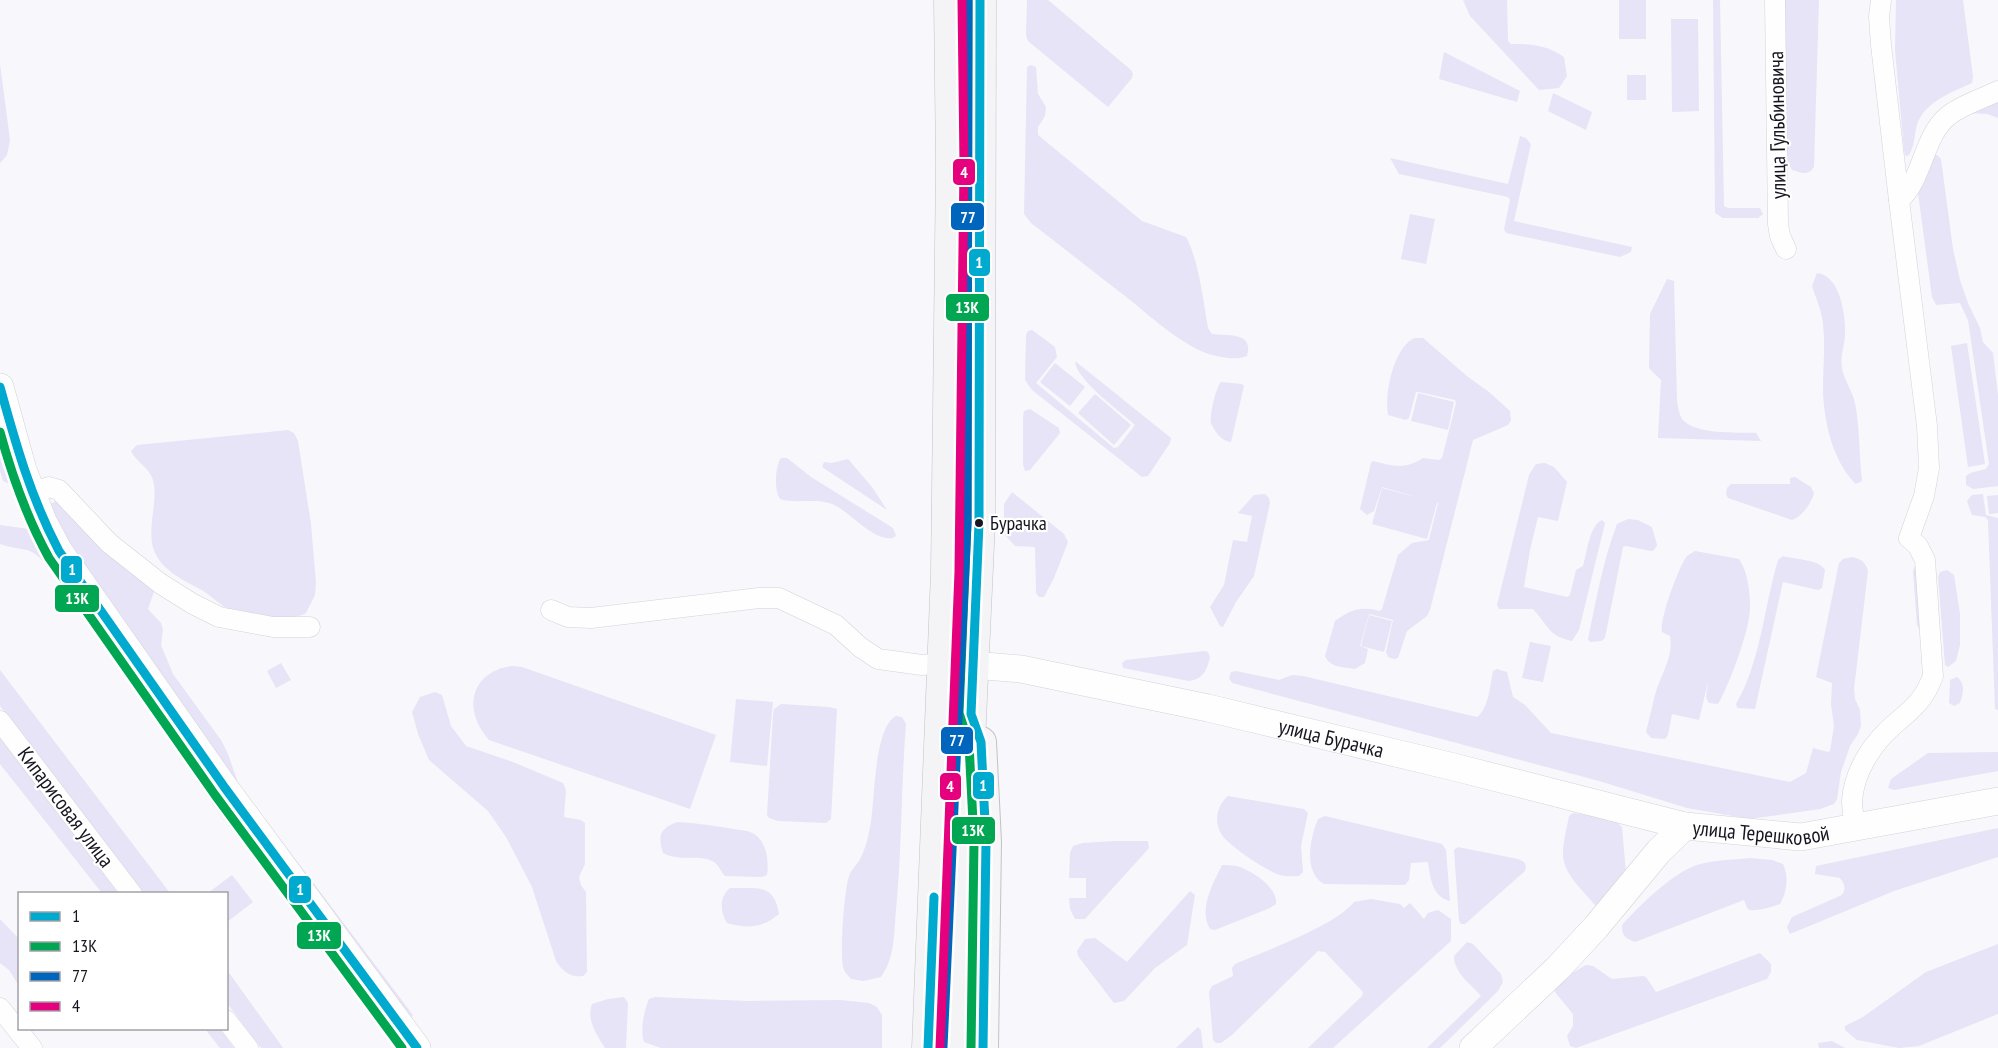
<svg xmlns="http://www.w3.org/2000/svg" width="1998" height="1048" font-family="'PT Sans Narrow',sans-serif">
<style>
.green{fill:#e6e4f6}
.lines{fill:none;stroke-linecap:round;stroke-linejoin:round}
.minor-casing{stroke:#d3d2da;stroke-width:21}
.secondary-casing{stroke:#d3d2da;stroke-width:28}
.primary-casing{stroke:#c2c2c7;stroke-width:32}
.trunk-casing{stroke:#c2c2c7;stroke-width:33}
.minor{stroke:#fefefe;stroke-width:20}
.secondary{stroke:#fefefe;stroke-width:27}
.primary{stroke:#f6f6f8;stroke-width:30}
.trunk{stroke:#f4f4f6;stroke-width:32}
.bus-1-casing{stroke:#fff;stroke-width:14}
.bus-2-casing{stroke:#fff;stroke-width:14}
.bus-3-casing{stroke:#fff;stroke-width:14}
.bus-4-casing{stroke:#fff;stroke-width:14}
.bus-1{stroke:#00a9ce;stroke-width:9}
.bus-2{stroke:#00a651;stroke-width:9}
.bus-3{stroke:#0065bd;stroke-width:9}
.bus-4{stroke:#e5007d;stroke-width:9}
.bus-dot{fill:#171520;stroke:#fff;stroke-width:2}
.labels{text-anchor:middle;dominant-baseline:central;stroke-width:4.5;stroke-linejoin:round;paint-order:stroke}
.bus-label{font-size:20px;fill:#171520;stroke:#fff;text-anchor:start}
.street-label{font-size:21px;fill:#171520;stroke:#fff}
.line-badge{stroke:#fff;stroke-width:2}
.badge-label{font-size:16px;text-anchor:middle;font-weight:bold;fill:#fff}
</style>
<rect width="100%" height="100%" fill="#f8f7fb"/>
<g class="green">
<polygon points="1027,0 1048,0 1131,70 1133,74 1132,78 1108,107 1028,41 1026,35"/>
<path d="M1463,0H1507L1508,41L1511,44C1532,44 1547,45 1564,57L1567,76L1559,88L1539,90L1470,16Z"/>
<rect x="1619" y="0" width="27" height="39"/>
<polygon points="1713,0 1720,0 1724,206 1728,208 1760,208 1763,214 1758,218 1723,218 1715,213"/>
<path d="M1783,0H1819L1814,167C1808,176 1802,173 1792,170L1786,160Z"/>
<path d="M1896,0H1963L1973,77L1972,83C1952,92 1924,102 1917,125C1914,135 1915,148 1908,156L1905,155L1904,150L1895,50Z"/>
<polygon points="1671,19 1698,19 1699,111 1672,112"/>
<polygon points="1444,52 1520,91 1517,102 1439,79"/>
<polygon points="0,64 10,140 7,155 0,163"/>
<path d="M1031,65L1036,67L1038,94L1046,107L1045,116L1038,127V135L1142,221L1186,237C1199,261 1203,300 1208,328L1212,334C1229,336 1254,332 1247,356C1236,361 1218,357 1206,353C1182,344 1154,320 1134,303C1099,276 1065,249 1031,223L1024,214L1027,67Z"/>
<rect x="1627" y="75" width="19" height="25"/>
<polygon points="1553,93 1592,112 1586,130 1548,111"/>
<polygon points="1998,100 1998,118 1987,114 1966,113"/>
<polygon points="1520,136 1526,138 1531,144 1514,221 1632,247 1631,252 1620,257 1506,233 1504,229 1510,200 1508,197 1399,174 1390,158 1508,184"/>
<polygon points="1935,155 1937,155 1941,159 1953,249 1960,280 1968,303 1980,328 1983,342 1993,353 1998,395 1998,486 1973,489 1966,485 1966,476 1970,473 1986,469 1989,464 1968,320 1960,303 1936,305 1932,297 1918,193"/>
<polygon points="1410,214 1435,219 1426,264 1401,259"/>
<path d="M1817,273C1841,276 1846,317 1845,336C1844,348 1840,356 1842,368C1844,380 1852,390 1855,403C1860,428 1859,456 1862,481L1856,484C1833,462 1824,422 1823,391C1823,366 1826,340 1822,317C1820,306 1815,296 1812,286Z"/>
<path d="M1667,279L1674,281L1677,401C1678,406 1679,414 1682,419C1695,435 1737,432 1756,433L1761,441L1658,438L1661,380L1649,368L1650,314Z"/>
<path d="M1032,330L1055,347L1057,357L1036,383L1114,448L1118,447L1135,425C1120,411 1076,380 1075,361L1171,438L1170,443L1148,476L1142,477L1032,390L1025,380L1026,335L1028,331Z"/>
<path d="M1415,338H1423L1468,377L1489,392L1510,411L1511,420L1508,425L1473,440L1430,610L1427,616L1407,631L1398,658L1394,659L1388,657L1386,652L1393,620L1369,614L1360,646L1368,649L1365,663L1355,669C1344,667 1330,668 1325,656L1335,621C1351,609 1361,606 1380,611L1382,609L1398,555L1412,543L1429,540L1438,503H1437L1427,539L1372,524L1382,488L1423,499L1382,487L1374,511L1367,515L1360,509L1371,463L1373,461C1393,466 1405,470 1423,458L1439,460L1442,458L1456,403L1455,400L1419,392H1416L1409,418L1406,420L1388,415C1384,394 1394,346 1415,338Z"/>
<polygon points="1967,343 1985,464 1968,467 1951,346"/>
<polygon points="1055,363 1085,387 1070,406 1040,382"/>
<path d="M1221,382L1242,384L1244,386L1231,442C1222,442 1215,432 1211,423C1209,416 1216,387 1221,382Z"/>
<polygon points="1418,393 1454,402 1448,430 1411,421"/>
<polygon points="1095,394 1131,425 1114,445 1078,413"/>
<polygon points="1030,409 1059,428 1060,433 1030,470 1025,471 1023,464 1023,417 1024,411"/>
<polygon points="0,413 14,483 10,484 3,481 0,471"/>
<path d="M288,430L294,433L298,441L311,524L316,583L315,595L306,613C292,622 246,617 230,610C218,604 209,593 196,587C181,579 163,570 155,553C145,530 159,503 153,480C149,467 136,462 131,451L137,445Z"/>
<path d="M781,458H787L811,477L893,528L896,536L893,538C872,541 851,512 832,504C816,498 796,504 780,499C774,490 775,467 781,458Z"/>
<polygon points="848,459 872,487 887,510 822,467 824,462 832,463"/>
<path d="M1545,463L1554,467L1567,482L1558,521L1538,517L1530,550L1524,587L1567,597L1570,595L1576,570L1583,566C1587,553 1589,526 1602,520L1605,523L1579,630L1572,641C1548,636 1548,625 1533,609H1499L1497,605L1529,475L1536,464Z"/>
<path d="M1795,477L1811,487L1814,493C1812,502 1802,517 1792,520L1728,498L1726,494L1727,488L1731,484H1790V478Z"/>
<polygon points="1012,492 1064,534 1068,542 1054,578 1044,597 1039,597 1036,593 1035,547 1015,546 1004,534 1004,504"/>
<polygon points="1265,494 1269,498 1270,503 1254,576 1236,602 1223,627 1220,626 1210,607 1224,585 1233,540 1247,542 1252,516 1238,513 1254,495"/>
<polygon points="1983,494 1986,515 1998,518 1998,710 1995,709 1988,520 1985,517 1972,515 1967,501 1972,495"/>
<polygon points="1998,495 1998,513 1989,514 1987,496"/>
<polygon points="57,501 153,588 154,592 148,609 161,623 163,629 161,645 173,674 221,740 228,754 238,783 413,1015 411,1019 341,934 60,530 50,504"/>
<path d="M1628,519L1638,520L1652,527L1657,545L1654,550L1651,551L1626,546L1623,547L1605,638L1601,641L1590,642L1588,639C1596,600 1603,561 1617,524Z"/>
<path d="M0,525L29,529L35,533L388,1031L362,1001L216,809L49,567C27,543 27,553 0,544Z"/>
<path d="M1695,551L1739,559C1748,572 1750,592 1750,608C1750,629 1729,686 1718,704L1709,703L1706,698L1708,682L1699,720L1672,714L1668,735L1665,739L1651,738L1646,732C1649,720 1652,707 1655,695C1660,676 1674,657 1670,636L1662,632C1659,620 1679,566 1687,556C1689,554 1693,553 1695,551Z"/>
<path d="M1783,556C1796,560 1819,559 1825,570L1822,588L1818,590L1783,582L1755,709L1737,708L1736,704C1761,661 1764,607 1778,560Z"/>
<path d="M1852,557C1861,559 1865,561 1868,571L1854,689L1855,699L1860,710L1861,726L1858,734L1850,746L1841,772L1837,799L1834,804L1820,809L1750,819L1687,808L1599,781L1232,683L1229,678L1231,672L1236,671L1279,680L1292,675L1303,676L1477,717C1489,708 1490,685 1493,671L1497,669L1507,672L1513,697L1525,705L1551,733L1790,782L1806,773L1813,748L1828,752L1830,751L1834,726L1831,704L1832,683L1816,677L1839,563L1843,559Z"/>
<polygon points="1914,567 1917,568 1921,628 1919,629 1917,625 1913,572"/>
<polygon points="1947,570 1954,575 1960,614 1960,645 1956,661 1948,667 1945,665 1938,577 1940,572"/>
<polygon points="1369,615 1392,621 1384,652 1361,646"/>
<polygon points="1530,642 1551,646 1543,682 1522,678"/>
<path d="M1204,651L1208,652L1210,657C1207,670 1203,679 1189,681L1123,668L1122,663L1126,660Z"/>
<polygon points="281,663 291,680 276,688 267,671"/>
<path d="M512,666L522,667L716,735L690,809L489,740C462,710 470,672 512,666Z"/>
<polygon points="0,670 170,893 142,893 0,706"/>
<path d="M1957,677C1966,684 1963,694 1960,703L1954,706L1949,703L1950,680Z"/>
<path d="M435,692L442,695L451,726L466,746L513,762L563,783L566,790L564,817L581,820L585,823V864L579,877L581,885L586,892L587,972L583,976C571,978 563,972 556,961L532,887L506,837L488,811L429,760L418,734L412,712L420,697Z"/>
<polygon points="736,699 773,702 767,766 730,762"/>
<polygon points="781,704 829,707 837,709 831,819 826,823 778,821 769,818 767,815 773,714 774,709"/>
<path d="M896,716L902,717L906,724C901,786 902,848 896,910C894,932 895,958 881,977L863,981L851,979C848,975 844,972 843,967C840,952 844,891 849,876C851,870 856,866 859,861C866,849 869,834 871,821C875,797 874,728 896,716Z"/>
<polygon points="0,737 118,893 102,893 0,764"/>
<polygon points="1998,752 1998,771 1894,790 1888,788 1891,779 1928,753"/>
<path d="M1228,796L1304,809L1308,813L1301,846L1303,872L1299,876C1292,876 1286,877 1280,875C1268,872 1228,845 1222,835C1213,823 1217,805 1228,796Z"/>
<path d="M1573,813L1609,818L1615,820L1622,827L1626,873L1602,904L1595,905C1583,890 1563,874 1563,854C1563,841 1567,828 1569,816Z"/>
<path d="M1325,816L1442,844L1446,850L1450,901C1432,897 1430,877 1428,862L1411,863L1409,880L1405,885L1324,884C1303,872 1310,838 1318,819Z"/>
<path d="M677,822C696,823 715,826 734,829C739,830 747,830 752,833C767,840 769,861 767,875L762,877L725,876C720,871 719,864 712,861C699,854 680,862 663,853C658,836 659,829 677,822Z"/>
<path d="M1998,828V857L1894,891L1790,934L1787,927L1792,917L1842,895C1846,889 1845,884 1840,878L1815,874L1816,866Z"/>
<polygon points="1115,841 1148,841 1149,848 1085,919 1075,919 1070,909 1069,898 1086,898 1086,878 1069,878 1070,853 1073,846 1083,843"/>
<polygon points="1458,847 1518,859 1524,862 1526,866 1525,871 1465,924 1461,924 1459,921 1454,850"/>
<path d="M1750,858L1772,860L1783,864C1789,876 1787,892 1780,904C1774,906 1753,913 1748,909C1746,907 1746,903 1744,900L1635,942C1625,938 1622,936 1622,925C1639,906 1671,875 1694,866C1711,860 1732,860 1750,858Z"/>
<path d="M1222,865C1227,865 1232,865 1237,866C1251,870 1278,887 1276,904L1270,908L1215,930L1210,929C1198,909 1213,884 1222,865Z"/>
<polygon points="232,875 253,902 227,922 226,894 208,893"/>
<path d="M730,888C756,889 774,882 779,914C762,928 748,929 727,923C720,912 719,897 730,888Z"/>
<polygon points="1190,891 1195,895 1187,945 1155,968 1124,1001 1114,1003 1078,956 1077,951 1085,939 1095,938 1127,962"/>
<path d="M1371,899L1400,904L1404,908L1410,903L1424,919L1428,913L1438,910L1451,919V941L1333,1048H1308L1362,996L1363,992L1325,952L1318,951L1232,1035L1221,1043H1216L1213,1040L1209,992L1212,986L1233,976L1232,968L1235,964C1265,951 1335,926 1354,902Z"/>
<polygon points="0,919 19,939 19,986 9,970 0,963"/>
<path d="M1467,942L1473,944L1501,974L1503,982L1498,991L1440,1048H1427L1481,996C1471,984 1454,973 1454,956Z"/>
<polygon points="1998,944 1998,1014 1919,1046 1899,1048 1857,1040 1845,1030 1845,1026 1863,1017 1926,972"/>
<polygon points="1760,953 1771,964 1771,972 1767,979 1576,1048 1570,1046 1567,1036 1573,1026 1573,1014 1555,992 1554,987 1565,977 1586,965 1593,966 1612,979 1643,976 1646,977 1656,992"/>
<polygon points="227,970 281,1045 283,1048 261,1048 227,1003"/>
<path d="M624,997L628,1003L626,1048H605C597,1035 586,1020 592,1004L608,999Z"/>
<path d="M655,997L747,1001L841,1000L869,1003L877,1007L882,1015V1048H661L644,1042C640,1030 644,1011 649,999Z"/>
<polygon points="1198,1027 1201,1030 1203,1048 1176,1048"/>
<polygon points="205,1029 220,1029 234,1048 220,1048"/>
<polygon points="1832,1041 1845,1048 1819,1048 1818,1043"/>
</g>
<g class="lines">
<defs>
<g id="minor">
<polyline points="1775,0 1778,224 1780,236 1786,249"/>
<polyline points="1881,0 1879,17 1881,45 1899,200"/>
<polyline points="32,493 49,487 59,490 109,543 161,584 193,604 219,617 273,627 310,627"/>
<polyline points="551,610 568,617 591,618 759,598 779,598 836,625 860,647 878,659 922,665 943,663"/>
<polyline points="0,721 132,894"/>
<path d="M1855,828C1854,819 1852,809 1852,801C1854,770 1874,741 1897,722C1915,707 1925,698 1933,676L1925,560L1918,546L1909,538L1924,496L1929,468L1927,426L1899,200C1923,180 1923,136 1948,116C1961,105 1982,99 1998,91"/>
<polyline points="0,1008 32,1048"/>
<polyline points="226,1020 248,1048"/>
</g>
<g id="secondary">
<polyline points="0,387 23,470 43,521 59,551 225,788 417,1048"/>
<path id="s1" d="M973,665L1021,669L1208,708L1454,767L1685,826L1801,837L1998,801"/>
<polyline points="1473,1048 1558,968 1596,927 1659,851 1685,826"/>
</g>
<polyline id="primary" points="981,742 986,842 983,1048"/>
<g id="trunk">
<polyline points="928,1048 947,572 952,166 950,0"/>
<polyline points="955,1048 979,523 980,0"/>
</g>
</defs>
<use href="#minor" class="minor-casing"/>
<use href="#secondary" class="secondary-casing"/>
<use href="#primary" class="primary-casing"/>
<use href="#trunk" class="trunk-casing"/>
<use href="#minor" class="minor"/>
<use href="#secondary" class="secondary"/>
<use href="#primary" class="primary"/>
<use href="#trunk" class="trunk"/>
<defs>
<g id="bus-1">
<polyline points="980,0 979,523 971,714 981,742 986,842 983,1048"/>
<path d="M0,387C16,445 31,498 59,551L225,788L417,1048"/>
<polyline points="928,1048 934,897"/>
</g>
<g id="bus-2">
<polyline points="968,0 967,523 959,713 969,744 974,842 971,1048"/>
<path d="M0,432C12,476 27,518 49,558L215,795L402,1048"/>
</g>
<polyline id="bus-3" points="943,1047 967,523 968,0"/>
<polyline id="bus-4" points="940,1048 959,572 964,166 962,0"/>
</defs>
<use href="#bus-1" class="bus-1-casing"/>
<use href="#bus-2" class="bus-2-casing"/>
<use href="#bus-3" class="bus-3-casing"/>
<use href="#bus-4" class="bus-4-casing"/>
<use href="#bus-1" class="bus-1"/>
<use href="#bus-2" class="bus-2"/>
<use href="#bus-3" class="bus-3"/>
<use href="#bus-4" class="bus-4"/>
</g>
<circle class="bus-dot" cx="979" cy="523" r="5"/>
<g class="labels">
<g class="bus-label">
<text x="990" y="523">Бурачка</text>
</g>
<g class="street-label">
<text transform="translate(1777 125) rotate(-91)">улица Гульбиновича</text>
<text stroke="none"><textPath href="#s1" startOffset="366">улица Бурачка</textPath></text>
<text transform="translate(66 807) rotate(53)">Кипарисовая улица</text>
<text stroke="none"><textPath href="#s1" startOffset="807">улица Терешковой</textPath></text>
</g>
</g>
<g class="line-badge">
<rect x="952" y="158" width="24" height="28" rx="6" fill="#e5007d"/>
<rect x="950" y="202" width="35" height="29" rx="6" fill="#0065bd"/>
<rect x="968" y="248" width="23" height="29" rx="6" fill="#00a9ce"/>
<rect x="945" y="293" width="45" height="29" rx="6" fill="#00a651"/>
<rect x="60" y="555" width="23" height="29" rx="6" fill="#00a9ce"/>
<rect x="54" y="584" width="46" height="29" rx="6" fill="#00a651"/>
<rect x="940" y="726" width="34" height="29" rx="6" fill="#0065bd"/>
<rect x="972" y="771" width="23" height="29" rx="6" fill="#00a9ce"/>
<rect x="939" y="772" width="23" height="29" rx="6" fill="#e5007d"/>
<rect x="951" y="816" width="45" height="29" rx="6" fill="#00a651"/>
<rect x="288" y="875" width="24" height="29" rx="6" fill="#00a9ce"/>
<rect x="296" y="921" width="46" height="29" rx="6" fill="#00a651"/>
</g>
<g class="badge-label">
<text x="964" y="178">4</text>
<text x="968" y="223">77</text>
<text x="979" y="268">1</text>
<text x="967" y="313">13К</text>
<text x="72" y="575">1</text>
<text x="77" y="604">13К</text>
<text x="957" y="746">77</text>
<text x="983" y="791">1</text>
<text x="950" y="792">4</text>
<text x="973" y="836">13К</text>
<text x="300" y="895">1</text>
<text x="319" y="941">13К</text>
</g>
<rect x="18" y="892" width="210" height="138" fill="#ffffff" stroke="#a2a1a6" stroke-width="1.5"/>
<rect x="30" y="912" width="30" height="9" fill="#00a9ce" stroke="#a2a1a6" stroke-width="1.5"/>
<text x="72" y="922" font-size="18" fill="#171520">1</text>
<rect x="30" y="942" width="30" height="9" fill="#00a651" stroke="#a2a1a6" stroke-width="1.5"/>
<text x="72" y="952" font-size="18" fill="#171520">13К</text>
<rect x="30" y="972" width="30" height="9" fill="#0065bd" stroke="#a2a1a6" stroke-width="1.5"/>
<text x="72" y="982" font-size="18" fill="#171520">77</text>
<rect x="30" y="1002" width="30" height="9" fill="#e5007d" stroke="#a2a1a6" stroke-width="1.5"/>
<text x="72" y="1012" font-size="18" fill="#171520">4</text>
</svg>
